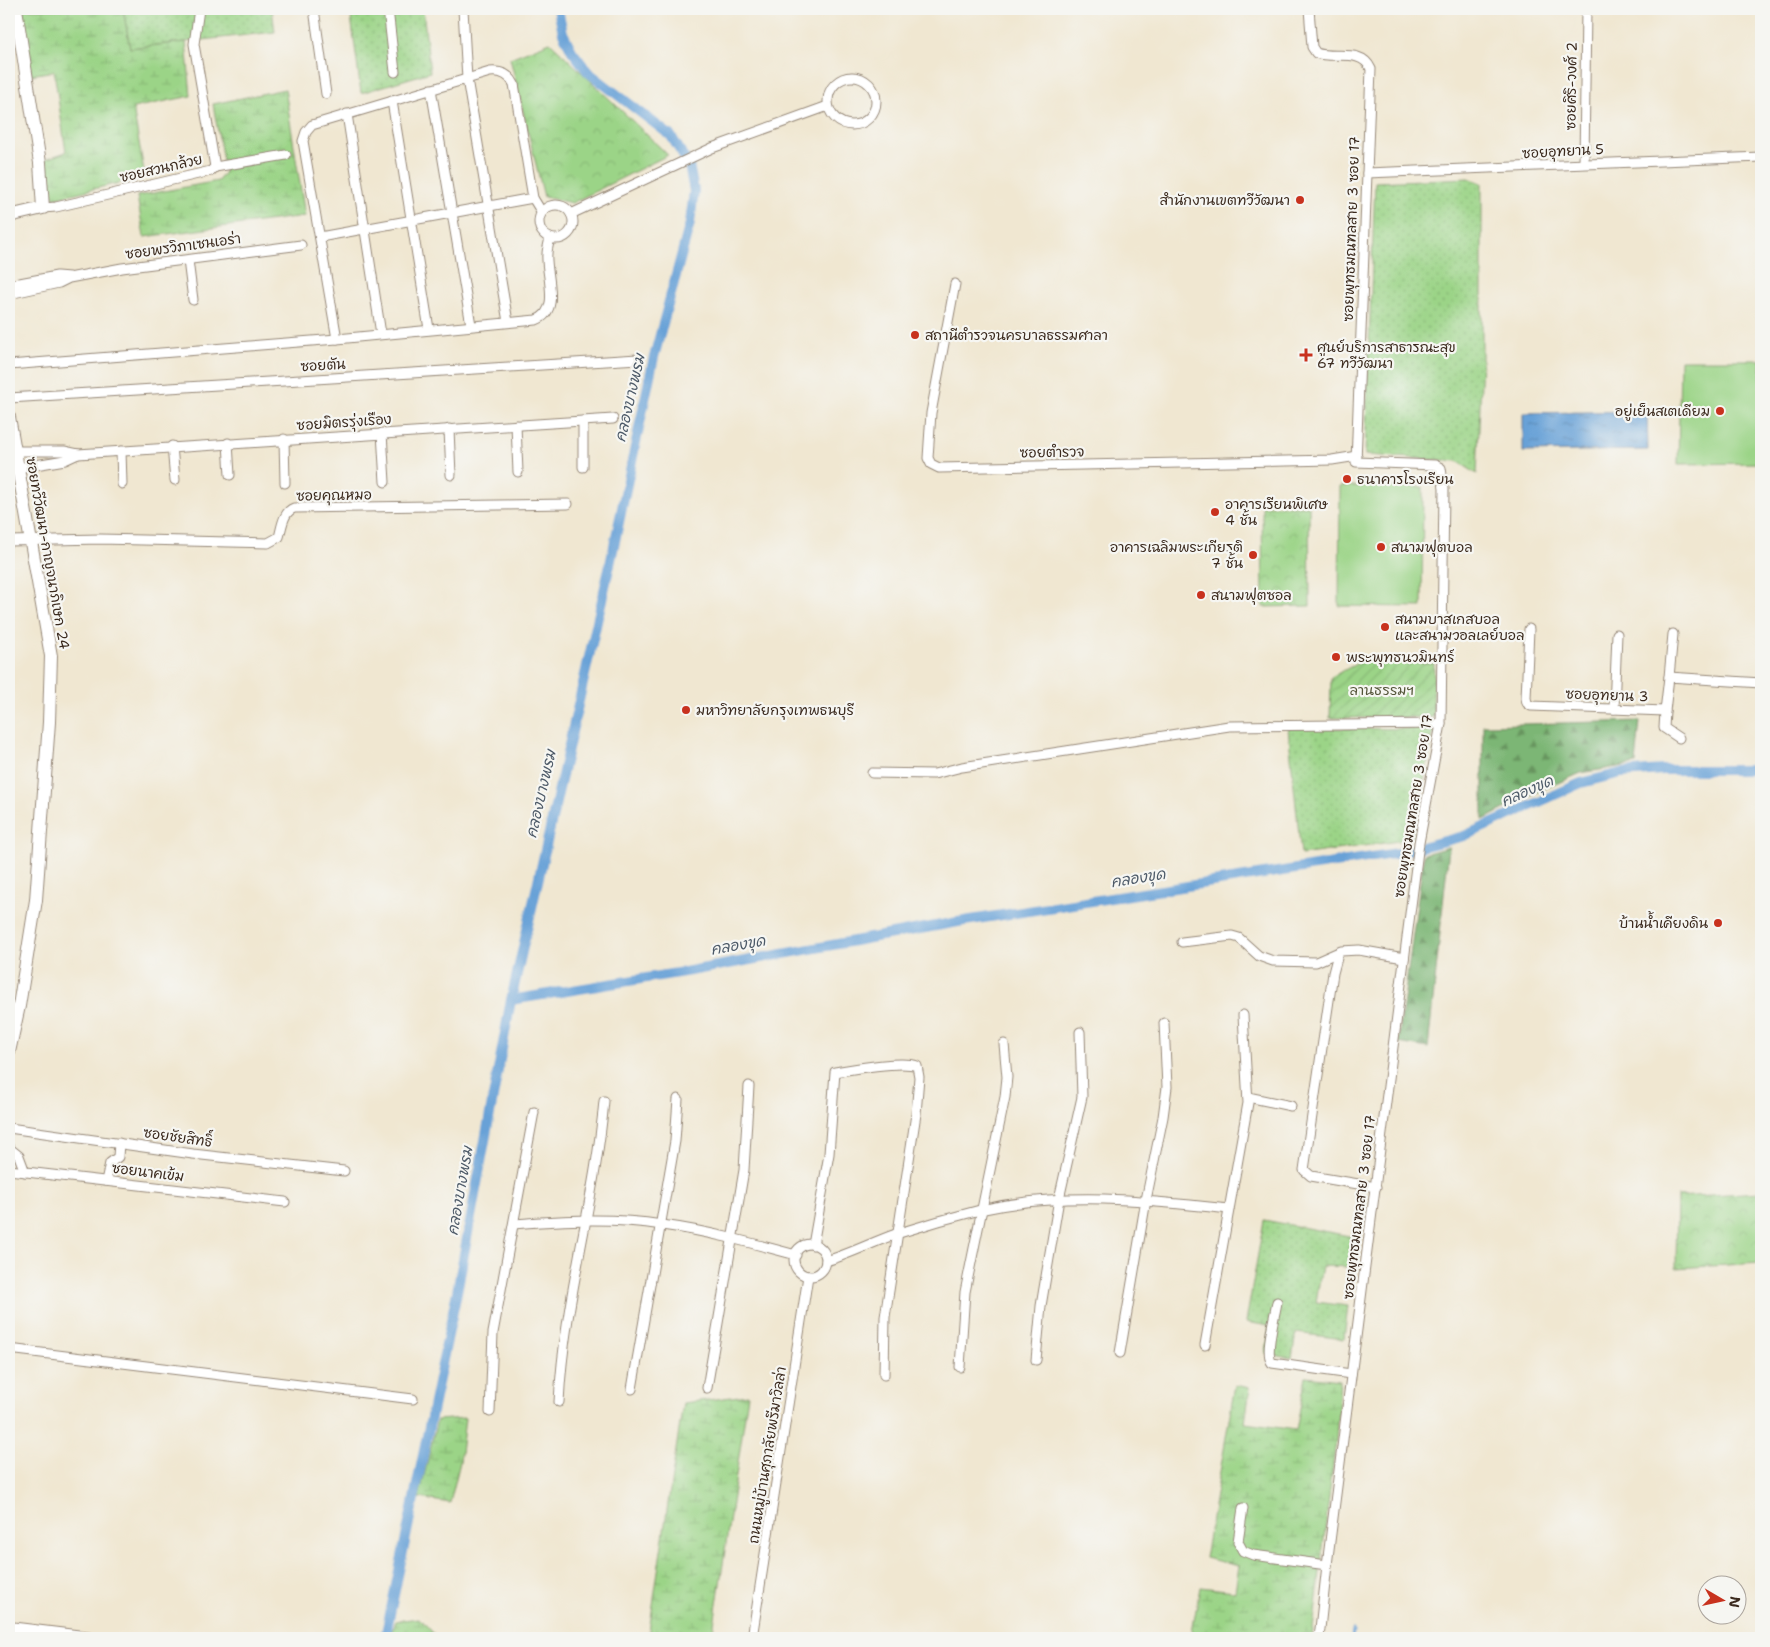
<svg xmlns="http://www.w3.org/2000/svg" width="1770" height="1647" font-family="'Shantell Sans','Playpen Sans Thai',sans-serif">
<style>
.grass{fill:url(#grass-dots);stroke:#6b7f52}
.forest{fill:url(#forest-firs);stroke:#5c7049}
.wetland{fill:url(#wetland-marsh);stroke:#6b7f52}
.park{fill:url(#park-crowns);stroke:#6b7f52}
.garden{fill:url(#garden-furrows);stroke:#6b7f52}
.pitch{fill:#9bd487;stroke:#6b7f52}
.water{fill:url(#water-ripples);stroke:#51667a}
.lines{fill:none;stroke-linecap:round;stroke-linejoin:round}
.stream{stroke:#67a1d7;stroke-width:3}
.canal{stroke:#67a1d7;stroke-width:10}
.street-casing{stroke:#968878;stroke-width:11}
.secondary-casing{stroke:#968878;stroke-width:14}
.street{stroke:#fff;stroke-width:9}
.secondary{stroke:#fff;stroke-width:12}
.poi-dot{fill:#c8321e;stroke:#f6f6f2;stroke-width:2}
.labels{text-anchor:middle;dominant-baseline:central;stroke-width:4.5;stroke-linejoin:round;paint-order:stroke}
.street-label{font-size:14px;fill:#3b2a1e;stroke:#f6f6f2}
.poi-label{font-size:14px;fill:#3b2a1e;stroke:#f6f6f2;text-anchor:start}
.park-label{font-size:14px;fill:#535438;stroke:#f6f6f2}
.water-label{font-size:15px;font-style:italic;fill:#4d5a68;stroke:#f6f6f2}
</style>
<defs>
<pattern id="grass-dots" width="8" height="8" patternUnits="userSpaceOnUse" patternTransform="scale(1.25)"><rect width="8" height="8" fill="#9bd487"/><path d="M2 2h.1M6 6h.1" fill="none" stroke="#86b674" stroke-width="1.8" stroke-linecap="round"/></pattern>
<pattern id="forest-firs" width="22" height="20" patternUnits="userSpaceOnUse" patternTransform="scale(1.25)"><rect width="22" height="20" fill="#7cb674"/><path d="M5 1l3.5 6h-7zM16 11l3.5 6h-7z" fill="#67945f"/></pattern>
<pattern id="wetland-marsh" width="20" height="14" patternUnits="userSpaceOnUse" patternTransform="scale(1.25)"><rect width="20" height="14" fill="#9bd487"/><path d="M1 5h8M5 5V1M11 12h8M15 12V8" fill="none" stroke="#86b674"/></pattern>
<pattern id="park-crowns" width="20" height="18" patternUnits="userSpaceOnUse" patternTransform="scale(1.25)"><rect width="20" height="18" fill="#9bd487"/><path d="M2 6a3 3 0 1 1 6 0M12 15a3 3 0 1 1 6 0" fill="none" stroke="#86b674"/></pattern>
<pattern id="garden-furrows" width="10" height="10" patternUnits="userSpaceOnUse" patternTransform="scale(1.25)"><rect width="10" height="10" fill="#9bd487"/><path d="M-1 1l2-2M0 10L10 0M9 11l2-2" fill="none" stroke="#86b674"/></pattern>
<pattern id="water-ripples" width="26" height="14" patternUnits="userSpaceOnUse" patternTransform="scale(1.25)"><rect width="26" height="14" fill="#67a1d7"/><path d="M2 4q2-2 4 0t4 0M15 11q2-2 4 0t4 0" fill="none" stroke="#5683ae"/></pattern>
</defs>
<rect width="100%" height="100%" fill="#f6f6f2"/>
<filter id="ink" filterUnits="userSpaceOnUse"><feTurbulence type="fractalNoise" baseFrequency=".02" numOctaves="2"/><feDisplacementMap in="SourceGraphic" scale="10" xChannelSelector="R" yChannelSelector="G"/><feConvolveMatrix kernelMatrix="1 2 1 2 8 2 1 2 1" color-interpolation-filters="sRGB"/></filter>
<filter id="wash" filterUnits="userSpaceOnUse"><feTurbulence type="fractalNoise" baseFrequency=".0096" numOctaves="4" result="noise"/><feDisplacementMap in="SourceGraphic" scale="20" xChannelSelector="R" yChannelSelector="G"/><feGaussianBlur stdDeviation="1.12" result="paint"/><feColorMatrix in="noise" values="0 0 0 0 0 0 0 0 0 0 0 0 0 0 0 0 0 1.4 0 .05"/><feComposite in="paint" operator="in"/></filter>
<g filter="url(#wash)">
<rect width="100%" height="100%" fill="#f0e7d1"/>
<g class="grass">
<polygon points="123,9 272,9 275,32 130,48"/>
<polygon points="350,9 423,9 430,72 361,93"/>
<polygon points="1469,178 1482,183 1482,360 1477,474 1457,461 1365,455 1375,182"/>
<polygon points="1288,728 1434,729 1412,839 1301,855"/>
<polygon points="1264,1220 1360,1238 1355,1267 1322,1266 1316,1302 1348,1306 1344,1339 1296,1333 1292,1358 1266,1354 1269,1326 1246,1322"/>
</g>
<g class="forest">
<polygon points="1640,721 1636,764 1581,773 1535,793 1483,820 1483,725"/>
<polygon points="1449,847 1428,1048 1398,1043 1424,854"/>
</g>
<g class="wetland">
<polygon points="23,9 123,9 130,48 186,42 191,96 133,108 145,177 54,198 44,180 46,159 66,152 54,71 31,75"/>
<polygon points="285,89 305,216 144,237 137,196 218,181 225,172 213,104"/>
<polygon points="1306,1376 1340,1380 1336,1440 1312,1638 1191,1638 1200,1587 1235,1591 1239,1566 1205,1558 1235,1385 1250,1388 1245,1423 1296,1430"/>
<polygon points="748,1395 712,1638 648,1638 683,1403"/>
<polygon points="465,1418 460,1462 450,1503 419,1498 437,1420"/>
<polygon points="419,1618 438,1638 389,1638 396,1621"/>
</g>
<g class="park">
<polygon points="550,42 668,155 572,203 544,197 510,58"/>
<polygon points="1262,506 1309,506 1310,606 1263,607"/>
<polygon points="1761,1192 1761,1263 1676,1268 1677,1197"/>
</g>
<polygon class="garden" points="1360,662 1434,663 1433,717 1330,718 1331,677"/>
<g class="pitch">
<polygon points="1680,360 1761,360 1761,463 1678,464"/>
<polygon points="1340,486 1423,487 1422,607 1339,606"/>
</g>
<polygon class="water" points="1647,411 1648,450 1523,452 1523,413"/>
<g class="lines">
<polyline class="stream" points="1352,1638 1353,1631"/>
<g class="canal">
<polyline points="511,1000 690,971 958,922 1398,853 1464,836 1581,783 1621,773 1663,770 1761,770"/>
<polyline points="385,1638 457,1292 511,1000 611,560 654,357 690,223 694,191 689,165 671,136 588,72 572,51 563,33 558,9"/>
</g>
</g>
</g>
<g filter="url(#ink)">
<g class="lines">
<defs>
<g id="street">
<polyline points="314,9 326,94"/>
<polyline points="388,9 395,72"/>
<polyline points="463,9 467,79 508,322"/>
<path d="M1309,9L1312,47L1316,53C1334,60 1361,47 1371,69L1356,462L1435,465L1441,468L1444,489L1441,724L1419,843L1327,1565L1319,1638"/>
<circle cx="852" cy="101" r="24"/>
<polyline points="431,89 471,325"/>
<polyline points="392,101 429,329"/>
<polyline points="347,114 381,334"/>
<polyline points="1584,163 1586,9"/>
<polyline points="215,167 286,155"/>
<polyline points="1367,173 1761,157"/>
<circle cx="556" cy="222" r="17"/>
<polyline points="43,208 56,207 211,171 215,167 194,44 199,9"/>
<polyline points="571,214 712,148 828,106"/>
<polyline points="320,237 533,198"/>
<polyline points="188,260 193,300"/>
<polyline points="955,284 931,413 928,458 931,464 939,468 1332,460 1357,456"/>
<polyline points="9,285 57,276 69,277"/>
<polyline points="9,294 59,283 69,278 122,268 301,245"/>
<path d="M337,339L303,141L306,132L312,125L490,72C501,71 509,74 514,84L533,198L541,211"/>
<path d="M9,365L337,339L536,320C562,311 545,273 547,254C547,249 549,243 550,238"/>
<polyline points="9,398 638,359"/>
<polyline points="583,421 583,467"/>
<polyline points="516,425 518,472"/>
<polyline points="449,429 451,475"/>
<polyline points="382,433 385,482"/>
<polyline points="284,439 285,483"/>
<polyline points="228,443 230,475"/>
<polyline points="172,446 175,480"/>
<polyline points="14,451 64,451 78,454 613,419"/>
<polyline points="121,451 122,484"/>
<polyline points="17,468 65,460 78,454"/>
<path d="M9,541L100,539L268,543L279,537C282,527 283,512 294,508L568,504"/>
<polyline points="1529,629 1526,698 1527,703 1531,706 1665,711 1669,677 1761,683"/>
<polyline points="1669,677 1673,634"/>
<polyline points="1614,709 1617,634"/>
<polyline points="1665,711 1664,728 1679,738"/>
<polyline points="872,773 934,774 962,767 1229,726 1441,724"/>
<polyline points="1182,942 1232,936 1239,938 1259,956 1273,961 1316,962 1341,951 1359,950 1404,958"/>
<polyline points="1338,954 1333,973 1304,1170 1311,1176 1376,1187"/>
<polyline points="1248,1097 1291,1106"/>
<polyline points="9,1128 193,1154 344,1171"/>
<polyline points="9,1148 19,1156 25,1172"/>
<polyline points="9,1170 285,1202"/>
<polyline points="106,1181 110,1163 118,1157 119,1143"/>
<path d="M514,1224C563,1220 613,1217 662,1225C707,1231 752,1243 796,1255"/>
<circle cx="810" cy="1260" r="16"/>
<path d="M813,1245L829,1154L835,1072C853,1069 902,1060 917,1066L919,1077L916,1114L885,1317L884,1375"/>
<path d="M826,1261C850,1254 873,1242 896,1234C924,1225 952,1217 980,1210C1062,1191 1146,1200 1229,1209"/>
<path d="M1277,1302C1275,1316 1264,1353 1272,1363L1351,1374"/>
<polyline points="1205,1345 1248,1103 1243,1015"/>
<polyline points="9,1349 413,1399"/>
<polyline points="1120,1353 1146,1200 1163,1117 1167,1087 1164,1023"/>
<polyline points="1036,1360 1041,1306 1059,1199 1082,1097 1080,1032"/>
<polyline points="960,1367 965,1292 1005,1097 1007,1077 1004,1044"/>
<polyline points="707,1388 744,1170 749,1086"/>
<polyline points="632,1389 675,1141 678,1099"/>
<path d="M559,1402C564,1300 595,1202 604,1101"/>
<polyline points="490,1412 493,1333 534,1112"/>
<polyline points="1243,1508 1238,1542 1243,1551 1253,1555 1327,1565"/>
<polyline points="752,1638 808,1276"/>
</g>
<g id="secondary">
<polyline points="9,216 43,208 40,163 16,9"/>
<polyline points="9,417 51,656 49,722 36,900 19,1006 9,1052"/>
<polyline points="9,1628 91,1638"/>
</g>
</defs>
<use href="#street" class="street-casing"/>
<use href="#secondary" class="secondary-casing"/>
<use href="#street" class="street"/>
<use href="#secondary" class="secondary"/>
</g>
</g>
<g class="poi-dot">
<circle cx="1300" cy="200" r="5"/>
<circle cx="915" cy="335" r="5"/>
<path d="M1303.5 347.5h5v5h5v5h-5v5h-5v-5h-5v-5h5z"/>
<circle cx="1720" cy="411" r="5"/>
<circle cx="1347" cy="479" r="5"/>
<circle cx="1215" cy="512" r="5"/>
<circle cx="1381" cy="547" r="5"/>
<circle cx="1253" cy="555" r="5"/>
<circle cx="1201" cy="595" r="5"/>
<circle cx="1385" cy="627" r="5"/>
<circle cx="1336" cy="657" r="5"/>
<circle cx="686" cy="710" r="5"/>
<circle cx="1718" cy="923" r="5"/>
</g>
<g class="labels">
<g class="street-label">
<text transform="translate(1571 86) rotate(-89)">ซอยศิริ-วงศ์ 2</text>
<text transform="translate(1563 151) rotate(-3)">ซอยอุทยาน 5</text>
<text transform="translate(161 168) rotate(-13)">ซอยสวนกล้วย</text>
<text transform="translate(1351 229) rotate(-88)">ซอยพุทธมณฑลสาย 3 ซอย 17</text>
<text transform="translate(183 246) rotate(-8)">ซอยพรวิภาเซนเอร่า</text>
<text transform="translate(323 365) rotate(-3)">ซอยตัน</text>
<text transform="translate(344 422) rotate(-4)">ซอยมิตรรุ่งเรือง</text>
<text transform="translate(1052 452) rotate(-1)">ซอยตำรวจ</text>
<text transform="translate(334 495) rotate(-1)">ซอยคุณหมอ</text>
<text transform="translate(48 553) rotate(80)">ซอยทวีวัฒนา-กาญจนาภิเษก 24</text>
<text transform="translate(1607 695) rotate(2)">ซอยอุทยาน 3</text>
<text transform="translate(1413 806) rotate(-81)">ซอยพุทธมณฑลสาย 3 ซอย 17</text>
<text transform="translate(178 1137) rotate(8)">ซอยชัยสิทธิ์</text>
<text transform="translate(148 1172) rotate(7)">ซอยนาคเข้ม</text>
<text transform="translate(1359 1207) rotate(-83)">ซอยพุทธมณฑลสาย 3 ซอย 17</text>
<text transform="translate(767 1455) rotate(-81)">ถนนหมู่บ้านศุภาลัยพรีมาวิลล่า</text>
</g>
<g class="poi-label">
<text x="1290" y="200" text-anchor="end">สำนักงานเขตทวีวัฒนา</text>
<text x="925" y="335">สถานีตำรวจนครบาลธรรมศาลา</text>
<text x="1317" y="347">ศูนย์บริการสาธารณะสุข<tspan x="1317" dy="16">67 ทวีวัฒนา</tspan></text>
<text x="1710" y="411" text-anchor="end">อยู่เย็นสเตเดียม</text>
<text x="1357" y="479">ธนาคารโรงเรียน</text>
<text x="1225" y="504">อาคารเรียนพิเศษ<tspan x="1225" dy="16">4 ชั้น</tspan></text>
<text x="1243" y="547" text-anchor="end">อาคารเฉลิมพระเกียรติ<tspan x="1243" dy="16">7 ชั้น</tspan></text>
<text x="1391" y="547">สนามฟุตบอล</text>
<text x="1211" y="595">สนามฟุตซอล</text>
<text x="1395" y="619">สนามบาสเกสบอล<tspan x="1395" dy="16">และสนามวอลเลย์บอล</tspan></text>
<text x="1346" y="657">พระพุทธนวมินทร์</text>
<text x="696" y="710">มหาวิทยาลัยกรุงเทพธนบุรี</text>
<text x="1708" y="923" text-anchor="end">บ้านน้ำเคียงดิน</text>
</g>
<g class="park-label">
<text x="1382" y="690">ลานธรรมฯ</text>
</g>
<g class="water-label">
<text transform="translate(630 398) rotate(-77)">คลองบางพรม</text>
<text transform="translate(1527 791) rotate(-24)">คลองขุด</text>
<text transform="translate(541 794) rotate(-77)">คลองบางพรม</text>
<text transform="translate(1138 878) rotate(-9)">คลองขุด</text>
<text transform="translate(738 945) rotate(-10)">คลองขุด</text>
<text transform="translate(460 1191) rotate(-80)">คลองบางพรม</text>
</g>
</g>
<rect width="1770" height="1647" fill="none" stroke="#f6f6f2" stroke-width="30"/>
<g transform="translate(1722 1600) rotate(99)"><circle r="24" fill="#f6f6f2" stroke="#aba49d"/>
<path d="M0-4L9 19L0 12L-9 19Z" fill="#c8321e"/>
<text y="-8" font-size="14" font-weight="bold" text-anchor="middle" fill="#3b2a1e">N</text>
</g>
</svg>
